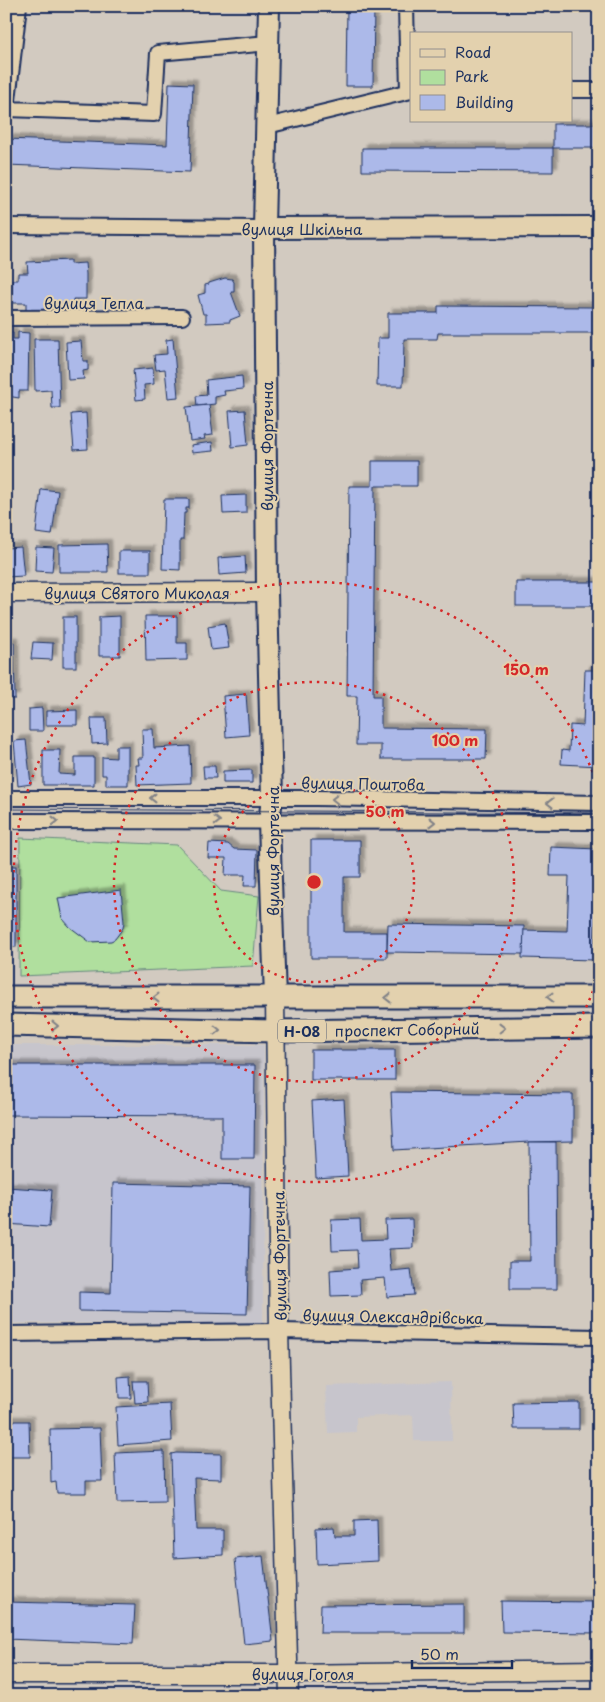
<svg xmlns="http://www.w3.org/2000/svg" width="605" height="1702" font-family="'Playpen Sans',sans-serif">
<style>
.built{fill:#c7c5cc}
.green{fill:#b0df9e;stroke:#66877e}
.building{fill:#acb9e9;stroke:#1b2f5e;filter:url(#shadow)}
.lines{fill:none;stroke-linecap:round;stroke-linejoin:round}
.minor-casing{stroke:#1b2f5e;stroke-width:18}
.tertiary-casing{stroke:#1b2f5e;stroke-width:21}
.secondary-casing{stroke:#1b2f5e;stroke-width:24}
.primary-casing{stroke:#1b2f5e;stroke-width:25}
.minor{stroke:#e3d1ae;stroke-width:14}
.tertiary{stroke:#e3d1ae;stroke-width:18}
.secondary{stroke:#e3d1ae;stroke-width:20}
.primary{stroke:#e3d1ae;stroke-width:21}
.tram{stroke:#1b2f5e;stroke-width:1}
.oneway{stroke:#7f8086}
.ring{fill:none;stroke:#d62828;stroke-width:2.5;stroke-dasharray:2.5 5}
.labels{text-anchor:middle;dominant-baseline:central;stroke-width:4;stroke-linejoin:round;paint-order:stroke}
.shield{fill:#e3d1ae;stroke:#576076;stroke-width:1}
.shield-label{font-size:14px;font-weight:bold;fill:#1b2f5e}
.street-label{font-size:15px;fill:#1b2f5e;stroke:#e3d1ae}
.centre{fill:#d62828;stroke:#e3d1ae;stroke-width:2.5}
.ring-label{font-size:15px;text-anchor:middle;font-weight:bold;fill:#d62828;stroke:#e3d1ae;stroke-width:4;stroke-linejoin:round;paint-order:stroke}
</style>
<defs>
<filter id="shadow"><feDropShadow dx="4.5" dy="-4.5" stdDeviation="1" flood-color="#0004"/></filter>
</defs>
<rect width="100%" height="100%" fill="#d2cac0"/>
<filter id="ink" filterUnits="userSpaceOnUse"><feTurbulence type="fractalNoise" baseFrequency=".02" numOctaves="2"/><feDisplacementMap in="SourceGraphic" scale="10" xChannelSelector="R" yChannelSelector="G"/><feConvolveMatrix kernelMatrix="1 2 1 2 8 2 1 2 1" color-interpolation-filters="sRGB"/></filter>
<g filter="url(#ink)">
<g class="built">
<polygon points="6,1045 264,1045 263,1323 6,1323"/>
<polygon points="451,1382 452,1441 414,1441 413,1415 356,1417 356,1432 328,1433 326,1386"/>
</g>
<polygon class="green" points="20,838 177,845 221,891 259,896 253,966 19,976"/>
<g class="building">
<polygon points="347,6 374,6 373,86 346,86"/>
<polygon points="169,83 193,84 190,172 6,165 6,139 167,145"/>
<rect x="553" y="124" width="46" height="24"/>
<polygon points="362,148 553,148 553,172 362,171"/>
<polygon points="70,260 70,264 85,263 86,274 86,299 73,299 73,310 26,311 26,303 12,303 12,280 18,280 18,273 28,273 27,262"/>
<polygon points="225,278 232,279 234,282 234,292 231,292 240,316 230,320 230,322 206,323 206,314 203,314 198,295 205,293 205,285 209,284 209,283"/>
<polygon points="438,306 594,307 594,321 599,321 599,371 594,371 594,333 438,333 437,339 404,339 403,386 377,386 378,338 388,338 388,313 438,313"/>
<polygon points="7,332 13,333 13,339 18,339 18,332 29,333 28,391 19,391 19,398 7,396"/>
<polygon points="34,339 58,339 60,408 52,408 51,390 35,391"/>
<polygon points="173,339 178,397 168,398 165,369 156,370 154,355 167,354 166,340"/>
<polygon points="81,341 83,361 88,361 88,370 83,371 84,379 68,380 66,342"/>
<polygon points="153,368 154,384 144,385 145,399 136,400 133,370"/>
<polygon points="242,376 243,389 224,391 225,395 215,397 215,404 197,406 196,396 207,395 206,380"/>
<polygon points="209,405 213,435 204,436 205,439 190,441 186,407"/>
<polygon points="245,410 248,445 232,447 229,411"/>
<polygon points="86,413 88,449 74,450 71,414"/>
<polygon points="212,442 213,451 192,453 191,445"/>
<polygon points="372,461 417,461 417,486 375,486 373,696 381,696 381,728 487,729 486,759 381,759 381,745 356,745 357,696 347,696 349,486 372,486"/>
<polygon points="41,489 58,491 52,535 36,533"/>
<polygon points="246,495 246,513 223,514 222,496"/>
<polygon points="164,499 189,499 189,508 186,508 186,513 184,513 183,540 180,540 180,570 162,569"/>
<polygon points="107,544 108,572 59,572 59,545"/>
<polygon points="6,546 6,548 21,547 24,576 6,577"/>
<polygon points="36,547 54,548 52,572 35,571"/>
<rect x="119" y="551" width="31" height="22"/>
<polygon points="245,556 246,573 219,575 218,558"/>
<rect x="516" y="582" width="83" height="24"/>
<polygon points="120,616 120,656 99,656 99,617"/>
<polygon points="145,616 177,616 177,643 187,643 187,660 146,661"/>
<rect x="63" y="617" width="13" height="50"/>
<polygon points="225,623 229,648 211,650 208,626"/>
<polygon points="6,642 14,642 15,699 6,699"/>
<polygon points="33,642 53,643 52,660 31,659"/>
<polygon points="585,670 599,670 599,766 561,764 562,750 569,751 570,725 583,726"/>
<polygon points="246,694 249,735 226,737 223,696"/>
<polygon points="42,708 43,731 29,731 29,709"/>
<polygon points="77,710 77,725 46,725 46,711"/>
<polygon points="91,718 106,718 107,743 92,744"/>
<polygon points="142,729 153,729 154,748 190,746 191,783 137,785 136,765 139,765 138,758 143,758"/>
<polygon points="26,740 31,784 18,786 14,741"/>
<polygon points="116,746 128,746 128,785 106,785 106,775 102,775 102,757 116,758"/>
<polygon points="43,750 60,750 59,774 75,775 75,757 94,757 94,785 43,785"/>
<polygon points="6,763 9,763 10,780 6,780"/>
<polygon points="203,766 215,766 216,778 204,778"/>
<polygon points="252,770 252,783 223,783 223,771"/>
<polygon points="311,840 360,840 360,877 344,877 344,932 387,932 387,958 311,958"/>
<polygon points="209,843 228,844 234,849 257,850 256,886 244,886 245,875 225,875 226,858 208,858"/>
<polygon points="551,847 597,849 594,960 522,958 523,930 567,931 569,876 550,876"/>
<rect x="6" y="866" width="10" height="81"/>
<polygon points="121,890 124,922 123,928 115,939 111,941 90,942 70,927 62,918 58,898"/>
<polygon points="388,924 524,926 523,954 387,952"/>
<rect x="311" y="1050" width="84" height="30"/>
<polygon points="6,1065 255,1065 254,1159 222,1159 222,1116 6,1115"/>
<polygon points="391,1092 573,1094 573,1141 529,1142 394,1150"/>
<polygon points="344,1099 348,1176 316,1178 312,1101"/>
<polygon points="529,1142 556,1142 557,1289 510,1289 510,1261 530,1261"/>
<polygon points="113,1183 250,1186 247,1314 79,1311 79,1292 111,1293"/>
<polygon points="6,1187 52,1190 49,1227 6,1224"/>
<polygon points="360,1219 361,1240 386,1239 385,1220 412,1219 413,1248 389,1249 391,1271 411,1269 414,1295 387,1297 385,1278 360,1280 361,1295 331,1296 330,1270 358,1268 357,1250 332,1251 331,1220"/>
<polygon points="130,1376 131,1398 119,1398 118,1377"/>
<polygon points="133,1381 147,1381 148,1402 135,1403"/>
<polygon points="579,1402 579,1429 514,1429 513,1403"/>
<polygon points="170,1404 172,1441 118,1445 116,1407"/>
<polygon points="6,1421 29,1421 30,1457 6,1457"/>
<polygon points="100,1428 102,1481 86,1481 86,1493 57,1493 56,1482 51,1483 50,1429"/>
<polygon points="164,1451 165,1502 117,1503 115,1453"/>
<polygon points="176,1453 221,1454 221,1479 194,1478 196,1530 223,1530 223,1555 174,1558 171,1454"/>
<polygon points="377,1520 378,1561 317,1564 316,1528 334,1527 335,1536 354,1536 354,1521"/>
<polygon points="263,1556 273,1641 244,1644 235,1559"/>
<polygon points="501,1601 599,1602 599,1633 502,1632"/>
<polygon points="6,1602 135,1605 133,1644 6,1639"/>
<polygon points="464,1604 464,1633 320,1633 321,1605"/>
</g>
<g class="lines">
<defs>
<g id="minor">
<polyline points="19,6 7,109 154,114 158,53 269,43"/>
<polyline points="406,6 408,91"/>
<polyline points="571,90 599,90"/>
<polyline points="267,126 411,91"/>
<polyline points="6,226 264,228"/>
<polyline points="6,318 182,317"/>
<polyline points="6,798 316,798 599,803"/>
<polyline points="6,821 599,822"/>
<polyline points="6,1334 279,1331 599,1337"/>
</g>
<g id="tertiary">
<polyline points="6,593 267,592"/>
<polyline points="275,998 279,1331 289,1696"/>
<polyline points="6,1674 289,1674 599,1670"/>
</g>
<g id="secondary">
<polyline points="269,6 264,228 267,592 272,799 269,822 275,998"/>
<polyline points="264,228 599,227"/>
</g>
<g id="primary">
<polyline points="6,997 599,997"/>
<polyline points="6,1025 276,1031 599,1027"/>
</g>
</defs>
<use href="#minor" class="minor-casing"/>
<use href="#tertiary" class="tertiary-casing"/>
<use href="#secondary" class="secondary-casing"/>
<use href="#primary" class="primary-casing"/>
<use href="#minor" class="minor"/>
<use href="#tertiary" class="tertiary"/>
<use href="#secondary" class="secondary"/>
<use href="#primary" class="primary"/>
<polyline class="tram" points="6,809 599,813"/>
</g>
<defs><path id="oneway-chevron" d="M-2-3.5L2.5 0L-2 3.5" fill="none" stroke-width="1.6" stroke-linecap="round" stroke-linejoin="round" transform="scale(1.25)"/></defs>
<g class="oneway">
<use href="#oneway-chevron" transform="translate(153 798) rotate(-180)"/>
<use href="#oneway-chevron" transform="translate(335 799) rotate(-179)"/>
<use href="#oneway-chevron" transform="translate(550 803) rotate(-180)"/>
<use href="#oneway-chevron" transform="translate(55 821)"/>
<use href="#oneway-chevron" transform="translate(217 821)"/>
<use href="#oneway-chevron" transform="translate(432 822)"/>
<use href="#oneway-chevron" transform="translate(550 997) rotate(180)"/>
<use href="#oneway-chevron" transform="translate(156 998) rotate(-180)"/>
<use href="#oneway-chevron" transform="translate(388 998) rotate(180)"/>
<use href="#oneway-chevron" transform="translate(55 1026) rotate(1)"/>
<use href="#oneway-chevron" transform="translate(502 1028) rotate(-1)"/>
<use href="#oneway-chevron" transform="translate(217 1030) rotate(1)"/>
</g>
</g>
<g class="ring">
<circle cx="314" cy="882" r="100"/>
<circle cx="314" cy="882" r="200"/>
<path d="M598 977A300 300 0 1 1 598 787"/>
</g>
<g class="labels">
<rect class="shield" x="278" y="1019.5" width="48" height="23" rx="4"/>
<g class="shield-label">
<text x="302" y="1031">Н-08</text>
</g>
<g class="street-label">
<text x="302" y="228">вулиця Шкільна</text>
<text x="94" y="302">вулиця Тепла</text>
<text transform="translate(266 446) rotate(-90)">вулиця Фортечна</text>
<text x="137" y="592">вулиця Святого Миколая</text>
<text transform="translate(363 783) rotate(1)">вулиця Поштова</text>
<text transform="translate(272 851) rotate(-90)">вулиця Фортечна</text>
<text transform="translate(407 1029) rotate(-1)">проспект Соборний</text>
<text transform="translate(279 1256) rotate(-91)">вулиця Фортечна</text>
<text transform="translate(393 1316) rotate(1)">вулиця Олександрівська</text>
<text x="303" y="1673">вулиця Гоголя</text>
</g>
</g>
<circle cx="314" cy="882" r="8" class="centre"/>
<g class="ring-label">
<text x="526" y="675">150 m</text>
<text x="455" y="746">100 m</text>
<text x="385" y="817">50 m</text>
</g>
<rect width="605" height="1702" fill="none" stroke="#e3d1ae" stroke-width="25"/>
<rect x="12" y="12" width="580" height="1677" fill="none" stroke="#1b2f5e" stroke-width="2" filter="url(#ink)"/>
<rect x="410" y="32" width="162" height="90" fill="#e3d1ae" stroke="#93908e"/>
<rect x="420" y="49" width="25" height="8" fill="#e3d1ae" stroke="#93908e"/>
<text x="455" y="58" font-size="15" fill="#1b2f5e">Road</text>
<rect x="420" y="70" width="25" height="15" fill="#b0df9e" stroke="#93908e"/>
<text x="455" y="82" font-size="15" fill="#1b2f5e">Park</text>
<rect x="420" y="95" width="25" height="15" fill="#acb9e9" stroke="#93908e"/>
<text x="455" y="108" font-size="15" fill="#1b2f5e">Building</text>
<path d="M412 1660v8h100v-8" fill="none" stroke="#1b2f5e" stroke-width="2.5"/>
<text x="420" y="1660" font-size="15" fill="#1b2f5e" stroke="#e3d1ae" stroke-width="4" paint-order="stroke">50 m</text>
</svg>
